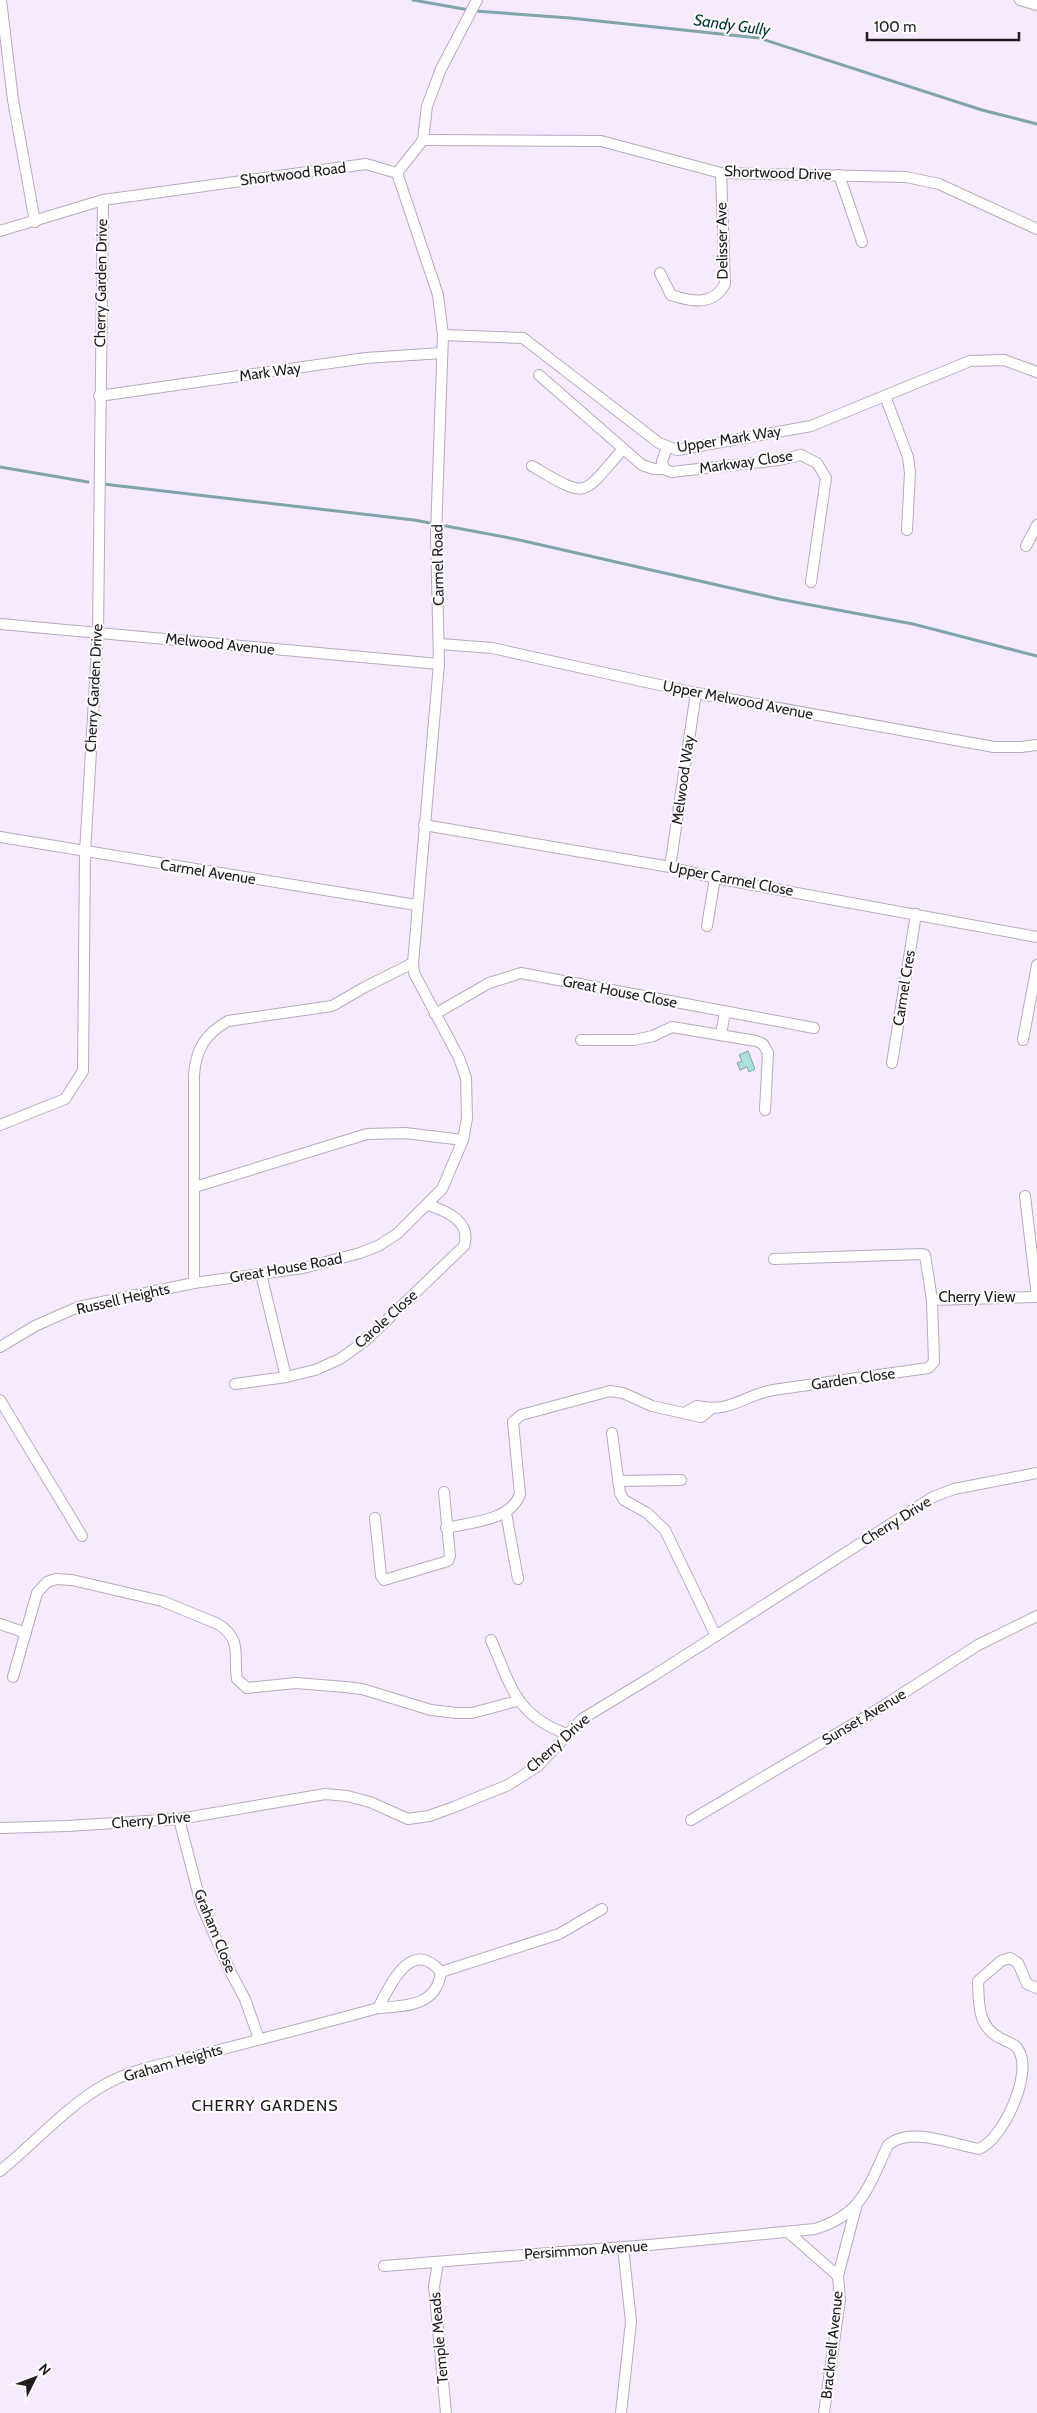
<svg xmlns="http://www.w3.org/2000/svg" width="1037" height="2413" font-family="Cabin,sans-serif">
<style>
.water{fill:#addee1;stroke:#82a4a7}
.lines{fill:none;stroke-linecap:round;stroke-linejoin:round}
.stream{stroke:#82a4a7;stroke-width:3}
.minor-casing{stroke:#b5abbd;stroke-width:12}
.minor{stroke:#fff;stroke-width:10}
.labels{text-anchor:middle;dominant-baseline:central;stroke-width:4;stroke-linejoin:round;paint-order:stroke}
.street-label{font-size:15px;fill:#1f1b21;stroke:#fdfdfd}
.water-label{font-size:16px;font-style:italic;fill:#063639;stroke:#fdfdfd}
.neighbourhood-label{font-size:16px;letter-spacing:1px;fill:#1f1b21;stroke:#fdfdfd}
</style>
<rect width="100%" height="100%" fill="#f6eafe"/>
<polygon class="water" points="748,1051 755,1069 749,1072 747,1067 740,1070 737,1063 742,1061 739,1055"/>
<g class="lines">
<g class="stream">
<polyline points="413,0 475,11 570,18 759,38 982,110 1037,124"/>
<polyline points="0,467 88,482"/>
<polyline points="103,484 414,520 515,539 779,599 913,624 1037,656"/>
</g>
<defs>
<g id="minor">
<polyline points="1,0 13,100 35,222"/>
<polyline points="1020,0 1037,5"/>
<polyline points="423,140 601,141 721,173 906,177 939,184 1037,229"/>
<polyline points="839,175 862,242"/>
<polyline points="0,231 103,200 366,164 397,173 423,140 427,106 441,69 477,0"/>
<path d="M660,273L671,295C692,302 713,306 725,284L721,173"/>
<polyline points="443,335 523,338 659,443 677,450 811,426 970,361 1004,360 1037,372"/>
<polyline points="539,375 642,465 654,469 664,469"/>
<polyline points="99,396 366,358 442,353"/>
<polyline points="885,396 908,457 910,473 907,530"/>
<polyline points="667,448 662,461 664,469 671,472 779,460 801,455 817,463 826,478 811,582"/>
<path d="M532,466C589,499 580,498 623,449"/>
<polyline points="1026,546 1037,525"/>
<polyline points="0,624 439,664"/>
<polyline points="440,644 492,648 696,693 994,747 1021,747 1037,745"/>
<polyline points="424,825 670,867 715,878 1037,937"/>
<polyline points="0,837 416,905"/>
<polyline points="670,867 696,693"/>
<polyline points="707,926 715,878"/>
<polyline points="435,1014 489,983 521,973 814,1028"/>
<polyline points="721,1034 725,1012"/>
<polyline points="581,1040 634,1040 653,1036 672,1027 756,1041 763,1044 768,1053 765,1110"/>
<polyline points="1023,1040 1037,965"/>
<polyline points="892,1063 916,914"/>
<polyline points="0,1125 65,1099 83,1071 85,853 98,632 103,200"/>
<polyline points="195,1187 367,1134 405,1133 463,1140"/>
<polyline points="1025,1196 1037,1297"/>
<polyline points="261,1274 286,1377"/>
<path d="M194,1283V1075C196,1049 205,1034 228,1021L332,1006L365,987L413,963"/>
<polyline points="932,1300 1037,1297"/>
<polyline points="0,1347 35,1326 78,1307 194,1283 303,1268 360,1253 378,1246 397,1234 442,1189 463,1140 467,1118 466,1078 459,1058 414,973 413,963 439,664 436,534 443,335 438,295 397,173"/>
<path d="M235,1384L286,1377L315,1370L340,1359L365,1341L464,1246C472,1222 447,1211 428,1205"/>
<polyline points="0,1400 82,1536"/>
<path d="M686,1412L697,1406C731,1413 742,1396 773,1390L928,1368L934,1362L932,1300L925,1255L922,1254L774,1259"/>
<polyline points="612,1433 620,1493 624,1500 647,1513 665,1530 716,1636"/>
<polyline points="618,1481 681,1480"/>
<polyline points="506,1513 518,1579"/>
<polyline points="375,1518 381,1576 384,1580 448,1561 450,1556 444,1492"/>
<path d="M446,1528C471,1522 511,1521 520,1494L513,1422L521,1415L610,1391L623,1393L652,1406L701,1417L711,1409"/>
<polyline points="0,1624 26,1633"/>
<path d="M491,1640C511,1686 516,1716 567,1734"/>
<path d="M13,1677L37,1593L47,1582L56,1579L72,1580L162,1601L218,1624C243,1640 233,1655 237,1679L247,1688L296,1683L345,1687L362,1689L431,1710L457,1713H472L517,1701"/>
<polyline points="179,1819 201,1904 230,1971 245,1999 259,2039"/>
<polyline points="691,1820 872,1713 978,1645 1037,1616"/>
<polyline points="0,1828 67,1826 179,1819 325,1794 347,1796 370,1802 408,1819 429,1816 454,1807 508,1785 538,1766 582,1719 653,1676 933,1497 954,1489 1037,1473"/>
<polyline points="441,1972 559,1934 602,1909"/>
<path d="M0,2171C35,2143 66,2106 106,2084C137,2067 174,2062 208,2053C264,2038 321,2024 378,2008C406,2006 437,2006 441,1972C411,1937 391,1984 378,2008"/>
<polyline points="788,2232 838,2276"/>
<polyline points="438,2263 434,2286 446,2413"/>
<path d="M384,2266L649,2245L815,2229C863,2214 868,2187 888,2145C910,2126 952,2144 979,2149C1003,2139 1031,2077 1020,2053C1016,2043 1009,2043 1000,2038C977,2026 979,2003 978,1981L1001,1961L1010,1958L1018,1963L1027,1984L1037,1988"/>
<polyline points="621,2413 631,2322 623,2247"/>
<polyline points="824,2413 840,2300 838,2276 856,2207"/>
</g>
</defs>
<use href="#minor" class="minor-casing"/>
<use href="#minor" class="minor"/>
</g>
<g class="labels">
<g class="street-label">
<text transform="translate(778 173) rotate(2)">Shortwood Drive</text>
<text transform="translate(293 174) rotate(-7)">Shortwood Road</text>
<text transform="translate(722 241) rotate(-91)">Delisser Ave</text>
<text transform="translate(101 283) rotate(-89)">Cherry Garden Drive</text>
<text transform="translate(270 372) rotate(-8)">Mark Way</text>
<text transform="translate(729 439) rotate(-9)">Upper Mark Way</text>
<text transform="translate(746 462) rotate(-8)">Markway Close</text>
<text transform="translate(438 565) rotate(-91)">Carmel Road</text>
<text transform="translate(220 644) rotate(6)">Melwood Avenue</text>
<text transform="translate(94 688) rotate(-87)">Cherry Garden Drive</text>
<text transform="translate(738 700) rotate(11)">Upper Melwood Avenue</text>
<text transform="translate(683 780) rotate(-82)">Melwood Way</text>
<text transform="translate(208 872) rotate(9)">Carmel Avenue</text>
<text transform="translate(731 879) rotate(11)">Upper Carmel Close</text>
<text transform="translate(904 988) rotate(-81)">Carmel Cres</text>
<text transform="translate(620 992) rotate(11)">Great House Close</text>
<text transform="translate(286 1268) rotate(-10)">Great House Road</text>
<text x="977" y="1297">Cherry View</text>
<text transform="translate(123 1299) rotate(-13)">Russell Heights</text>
<text transform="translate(386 1319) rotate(-42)">Carole Close</text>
<text transform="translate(853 1379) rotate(-8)">Garden Close</text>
<text transform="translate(896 1521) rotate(-32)">Cherry Drive</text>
<text transform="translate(864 1717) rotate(-31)">Sunset Avenue</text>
<text transform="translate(558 1743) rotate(-42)">Cherry Drive</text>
<text transform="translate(151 1820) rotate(-5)">Cherry Drive</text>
<text transform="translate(215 1931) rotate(68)">Graham Close</text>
<text transform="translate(173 2063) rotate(-16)">Graham Heights</text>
<text transform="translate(586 2250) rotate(-4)">Persimmon Avenue</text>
<text transform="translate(439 2338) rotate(-95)">Temple Meads</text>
<text transform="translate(832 2345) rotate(-84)">Bracknell Avenue</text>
</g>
<g class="water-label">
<text transform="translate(732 25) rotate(8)">Sandy Gully</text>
</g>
<g class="neighbourhood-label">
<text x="265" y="2105">CHERRY GARDENS</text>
</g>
</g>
<g transform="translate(35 2378) rotate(48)" stroke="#fdfdfd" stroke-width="4" paint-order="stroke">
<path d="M0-4L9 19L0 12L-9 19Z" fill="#1f1b21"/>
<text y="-8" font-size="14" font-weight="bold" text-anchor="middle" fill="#1f1b21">N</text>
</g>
<path d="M867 32v8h152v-8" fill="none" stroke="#1f1b21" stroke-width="2.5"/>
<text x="874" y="32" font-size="15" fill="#1f1b21" stroke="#fdfdfd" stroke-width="4" paint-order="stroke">100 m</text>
</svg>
